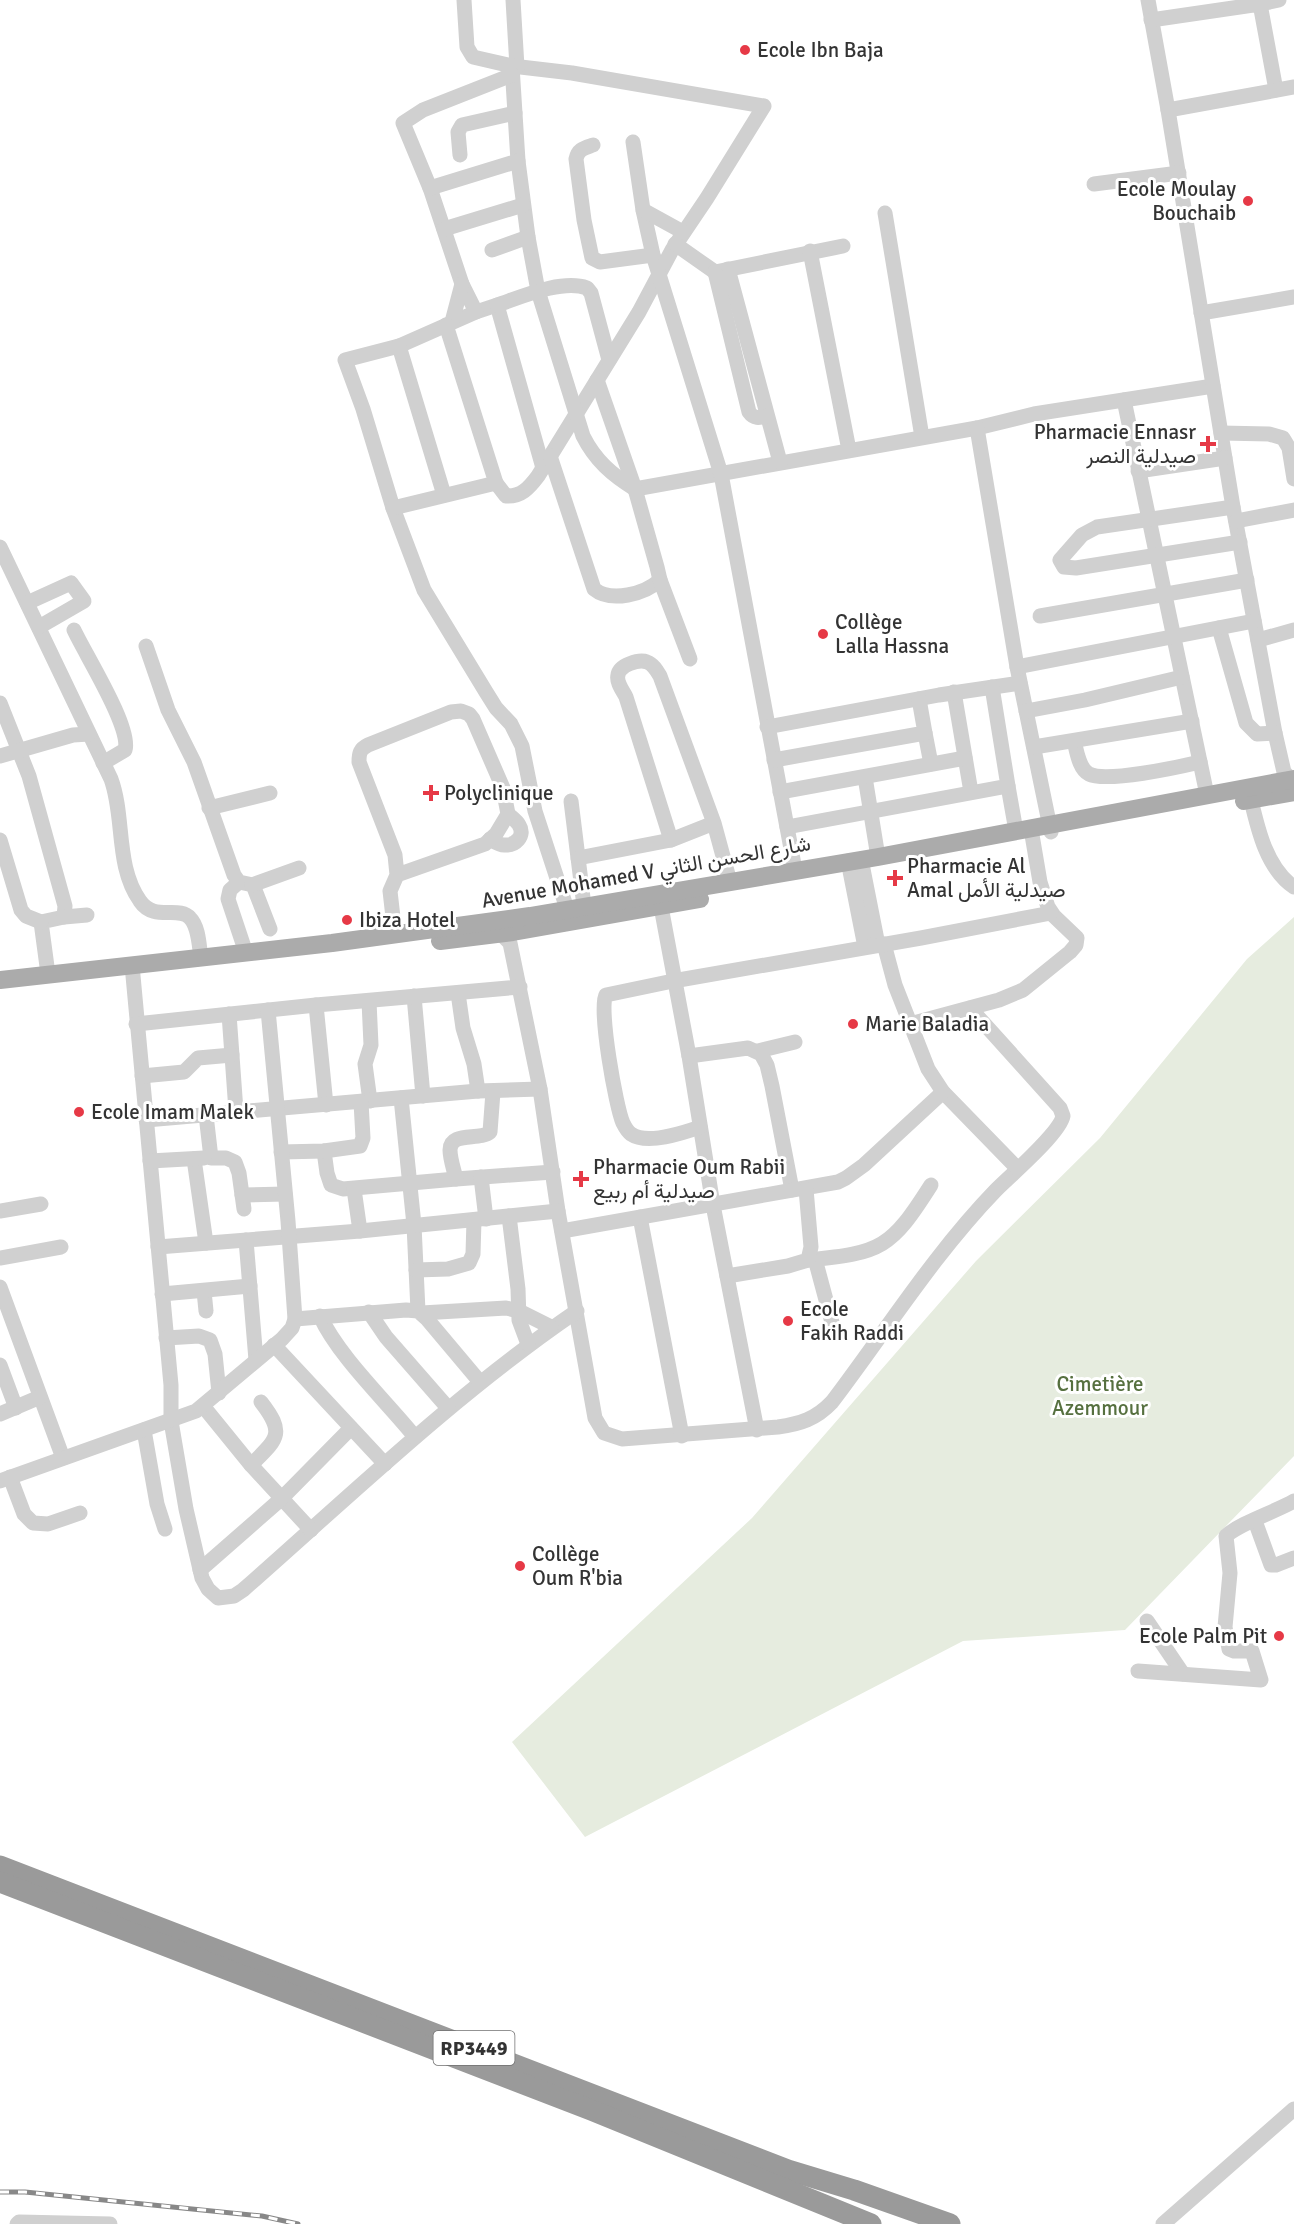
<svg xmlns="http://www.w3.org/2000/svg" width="1294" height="2224" font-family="Signika,Vazirmatn,sans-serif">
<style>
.green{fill:#e6ecdf}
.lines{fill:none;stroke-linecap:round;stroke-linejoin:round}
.minor{stroke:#d0d0d0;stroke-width:15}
.major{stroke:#ababab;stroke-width:18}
.highway{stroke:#9a9a9a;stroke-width:21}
.rail-casing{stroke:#888;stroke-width:5}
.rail{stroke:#fff;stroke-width:3;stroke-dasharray:9;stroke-linecap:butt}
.poi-dot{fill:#e63946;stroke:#fff;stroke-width:2}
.labels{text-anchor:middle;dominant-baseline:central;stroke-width:6;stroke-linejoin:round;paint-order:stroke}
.shield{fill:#fff;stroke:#707070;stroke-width:1.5}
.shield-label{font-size:20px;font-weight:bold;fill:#333}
.poi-label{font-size:21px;fill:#333;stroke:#fff;text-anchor:start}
.street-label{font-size:21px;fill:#333;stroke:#fff}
.park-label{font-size:21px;fill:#56703f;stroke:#fff}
</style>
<rect width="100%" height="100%" fill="#fff"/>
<polygon class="green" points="1294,917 1294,1456 1125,1630 963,1641 585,1837 512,1742 752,1518 976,1261 1100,1138 1247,959"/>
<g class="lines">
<g class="minor">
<path d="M464,0L467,47L473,57L512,66L572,73L764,106L707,198L672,250L639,312L538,476C529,488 521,497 506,496L496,483"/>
<polyline points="513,0 517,67"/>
<polyline points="1148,0 1168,110"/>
<polyline points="1260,4 1279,0"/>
<polyline points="1151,20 1260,4 1276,90"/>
<path d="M512,66L518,161L528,237L538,291L583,436C595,460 612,475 635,489L977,428L1034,414L1213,386"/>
<polyline points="512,75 423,110 403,123 430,188 462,284 476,312 497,305 543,468"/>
<polyline points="1294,87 1168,110 1233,507 1275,733 1284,772 1294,782"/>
<polyline points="633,142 643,210 653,255 721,474 795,870"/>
<path d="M593,145C584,148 578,149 576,159L584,220L592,258L600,262L653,255"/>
<polyline points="460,155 458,132 462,125 515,113"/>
<polyline points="1094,184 1179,173"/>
<polyline points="430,188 518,161"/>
<polyline points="643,210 683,232"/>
<polyline points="885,213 922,437"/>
<polyline points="444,229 523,205"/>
<polyline points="675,244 715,272 843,246"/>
<polyline points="492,250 528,237"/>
<polyline points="810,251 849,450"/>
<polyline points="728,269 780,462"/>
<path d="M715,272L749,412C754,419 759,418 767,416"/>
<path d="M497,305C521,297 562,279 587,288L591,293L609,360"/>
<polyline points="476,312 399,346 345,360 363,409 393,508 424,590 486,692 496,708 511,724 522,746 535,811 567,909"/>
<polyline points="1201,313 1294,297"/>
<polyline points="452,322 462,284"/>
<polyline points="399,346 444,495"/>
<polyline points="1124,400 1207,795"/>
<polyline points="977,428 1017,667 1051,832"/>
<polyline points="1221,433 1269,434 1283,438 1289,448 1294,479"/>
<path d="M550,456L594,589C611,603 645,594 660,580L657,567L635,489L597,380"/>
<polyline points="1138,471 1225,458"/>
<polyline points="1233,507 1097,527 1082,535 1060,560 1064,567 1076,568 1240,542"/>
<polyline points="393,508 496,483 446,325"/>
<polyline points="1236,521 1294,510"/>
<path d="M0,547L111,779C125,817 115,866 140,901C154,922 179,905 190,918C199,927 199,946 201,958"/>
<polyline points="660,580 690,659"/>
<polyline points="27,603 71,583 84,601 39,627"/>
<polyline points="1040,616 1247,580"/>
<polyline points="1219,628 1246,723 1257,734 1275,733"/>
<path d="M74,630C85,654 132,728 125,750L103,763"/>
<polyline points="1258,640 1294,630"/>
<polyline points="146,646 168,710 194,762 234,875 239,882 253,885 270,929"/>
<polyline points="1017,667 1254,621"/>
<polyline points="954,692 971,792"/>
<polyline points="0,703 29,776 65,906 64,917 41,922 48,974"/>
<polyline points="1026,711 1085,700 1182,677"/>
<polyline points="767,727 939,695 1020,683"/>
<polyline points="925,733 931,764"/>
<path d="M1074,741C1077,752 1079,769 1089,774C1106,783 1179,767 1200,762"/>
<polyline points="1034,747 1192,721"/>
<polyline points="0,756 73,735 89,734"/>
<polyline points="774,760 925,733 919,699"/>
<polyline points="865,777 878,857"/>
<polyline points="1008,786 1016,831"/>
<polyline points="780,792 965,758"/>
<path d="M1251,800C1258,830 1267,869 1294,887"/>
<polyline points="571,801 584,906"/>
<polyline points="209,808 270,793"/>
<path d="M714,823L671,840L626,697C623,691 616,682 618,675C619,665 639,659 647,662C653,664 657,671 660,676L714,823L730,882"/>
<polyline points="787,827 1008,786 992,687"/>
<path d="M490,839C495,842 499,845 504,845C515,846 526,836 519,825C517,821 511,817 508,814"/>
<polyline points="0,840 21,910 26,916 41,922"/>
<polyline points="578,858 671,840"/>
<polyline points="861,859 878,945"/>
<polyline points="848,861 865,947"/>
<polyline points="239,882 230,890 228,899 246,953"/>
<polyline points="252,885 299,868"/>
<polyline points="659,896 689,1056 713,1205 757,1430"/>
<polyline points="64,917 87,915"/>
<path d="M499,925L501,934L510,943L540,1089L558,1211L595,1418L604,1433L622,1439L778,1427C800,1424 816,1419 832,1402C886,1331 934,1254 996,1190C1011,1175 1060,1133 1063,1116L1060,1108L970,1008"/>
<path d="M395,935L390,891L397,875L485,844L496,834L508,814L503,788L473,719L469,714L461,711L451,712L368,745C360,749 359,753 359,762L395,855L397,875"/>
<polyline points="884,944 895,985 928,1069 943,1092 1017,1168"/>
<path d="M132,965L171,1385V1421L186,1509L202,1578L208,1589L218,1598L234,1596L243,1590C352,1494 457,1393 577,1311"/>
<polyline points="458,993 463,1028 474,1064 478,1091"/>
<polyline points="414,996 423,1096"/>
<polyline points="369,1001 371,1045 365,1064 370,1101"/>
<polyline points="316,1005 326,1105"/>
<polyline points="229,1014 236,1111"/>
<polyline points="136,1024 316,1005 520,987"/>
<polyline points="910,1024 999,1000 1023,990 1070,952 1076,945 1077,938 1054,916 1048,907 1040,882 1031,829"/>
<polyline points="758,1051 795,1042"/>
<polyline points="689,1056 748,1048 761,1054 767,1065 772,1086 792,1190"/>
<polyline points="142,1076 184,1072 198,1058 232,1055"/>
<polyline points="401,1098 414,1225 418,1311"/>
<polyline points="206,1115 211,1158 226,1158 235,1162 239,1173 244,1209"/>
<polyline points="146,1120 478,1091 540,1089"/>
<path d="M700,1127C683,1133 647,1145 631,1134C628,1132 625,1127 623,1123C616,1108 598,1006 606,995L673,981L921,938L1051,913"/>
<polyline points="324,1151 327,1173 331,1185 343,1189 456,1179 553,1172"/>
<polyline points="281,1152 324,1151 360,1146 363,1138 361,1102"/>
<polyline points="194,1159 206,1243"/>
<polyline points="150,1161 204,1158"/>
<polyline points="481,1177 486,1219"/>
<path d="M456,1179C454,1170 450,1159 450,1150C450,1131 480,1141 490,1132L493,1092"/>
<polyline points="354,1189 360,1231"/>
<polyline points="242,1195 285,1194"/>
<polyline points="0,1211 41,1204"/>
<polyline points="509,1216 518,1289 519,1320 528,1344"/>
<polyline points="640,1217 682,1436"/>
<polyline points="562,1231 838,1182 846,1178 864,1165 943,1092"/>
<polyline points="246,1240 256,1360"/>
<polyline points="158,1247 360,1231 558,1211"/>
<polyline points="0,1258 61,1247"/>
<polyline points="815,1259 833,1326"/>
<path d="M808,1260C882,1253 891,1248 931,1185"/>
<polyline points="416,1270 448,1269 469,1263 473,1254 474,1220"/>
<polyline points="727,1276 788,1266 808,1260 811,1247 806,1189"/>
<polyline points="0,1287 63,1458"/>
<polyline points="204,1291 206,1311"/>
<polyline points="162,1294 250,1286"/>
<polyline points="369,1312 386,1337 448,1408"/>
<polyline points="422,1313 506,1308 519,1311 551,1327"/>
<path d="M320,1316C339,1357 386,1401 415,1437"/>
<polyline points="295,1319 406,1310 418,1311 427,1319 480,1382"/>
<polyline points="166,1338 199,1336 210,1340 215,1354 219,1393"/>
<polyline points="274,1345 385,1464"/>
<polyline points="0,1365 16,1408"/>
<polyline points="203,1406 251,1465 311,1530"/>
<polyline points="0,1414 40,1397"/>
<polyline points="144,1430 157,1504 165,1529"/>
<path d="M251,1465C277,1439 286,1434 261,1402"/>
<polyline points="10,1477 24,1514 33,1523 48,1524 80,1513"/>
<polyline points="0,1481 196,1411 282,1339 292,1328 295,1319 288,1221 268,1010"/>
<polyline points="1255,1521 1271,1565 1276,1565 1294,1558"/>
<polyline points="200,1570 281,1499 351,1428"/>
<polyline points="1147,1621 1183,1674"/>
<path d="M1138,1671L1261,1680L1252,1651H1234L1229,1649L1225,1627L1230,1573L1226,1536C1240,1523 1275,1512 1294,1501"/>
<polyline points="17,2224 19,2222 110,2224"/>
<polyline points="1163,2224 1294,2109"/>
</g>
<g class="major">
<polyline points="1244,801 1294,792"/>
<polyline points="440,941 513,932 700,899"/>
<polyline points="0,980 332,943 530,916 878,857 1294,779"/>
</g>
<g class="highway">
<polyline points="0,1866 788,2170 854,2190 950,2224"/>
<polyline points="0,1882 591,2110 871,2224"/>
</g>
<defs>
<polyline id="rail" points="0,2192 25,2192 262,2216 298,2224"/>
</defs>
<use href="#rail" class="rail-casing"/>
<use href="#rail" class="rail"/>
</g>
<g class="poi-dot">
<circle cx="745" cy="50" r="6"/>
<circle cx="1248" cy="201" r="6"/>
<path d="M1205 435h6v6h6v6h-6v6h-6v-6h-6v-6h6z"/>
<circle cx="823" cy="634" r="6"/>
<path d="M428 784h6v6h6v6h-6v6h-6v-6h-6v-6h6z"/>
<path d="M892 869h6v6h6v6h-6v6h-6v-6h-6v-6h6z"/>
<circle cx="347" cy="920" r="6"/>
<circle cx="853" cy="1024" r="6"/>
<circle cx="79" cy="1112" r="6"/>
<path d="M578 1170h6v6h6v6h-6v6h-6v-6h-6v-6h6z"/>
<circle cx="788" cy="1321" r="6"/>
<circle cx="520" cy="1566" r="6"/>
<circle cx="1279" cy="1636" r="6"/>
</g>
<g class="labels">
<rect class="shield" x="433.5" y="2031" width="81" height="34" rx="4.5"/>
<g class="shield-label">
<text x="474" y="2048">RP3449</text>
</g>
<g class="poi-label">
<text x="757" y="50">Ecole Ibn Baja</text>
<text x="1236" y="189" text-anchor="end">Ecole Moulay<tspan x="1236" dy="24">Bouchaib</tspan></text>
<text x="1196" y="432" text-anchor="end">Pharmacie Ennasr<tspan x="1196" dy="24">صيدلية النصر</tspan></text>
<text x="835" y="622">Collège<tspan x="835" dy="24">Lalla Hassna</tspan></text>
<text x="444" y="793">Polyclinique</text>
<text x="907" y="866">Pharmacie Al<tspan x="907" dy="24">Amal صيدلية الأمل</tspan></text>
<text x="359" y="920">Ibiza Hotel</text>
<text x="865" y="1024">Marie Baladia</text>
<text x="91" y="1112">Ecole Imam Malek</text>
<text x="593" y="1167">Pharmacie Oum Rabii<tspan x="593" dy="24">صيدلية أم ربيع</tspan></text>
<text x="800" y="1309">Ecole<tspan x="800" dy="24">Fakih Raddi</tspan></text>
<text x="532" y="1554">Collège<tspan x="532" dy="24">Oum R'bia</tspan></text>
<text x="1267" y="1636" text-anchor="end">Ecole Palm Pit</text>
</g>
<g class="street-label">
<text transform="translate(646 872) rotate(-10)">Avenue Mohamed V شارع الحسن الثاني</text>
</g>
<g class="park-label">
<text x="1100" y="1384">Cimetière<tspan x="1100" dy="24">Azemmour</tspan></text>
</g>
</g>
</svg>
